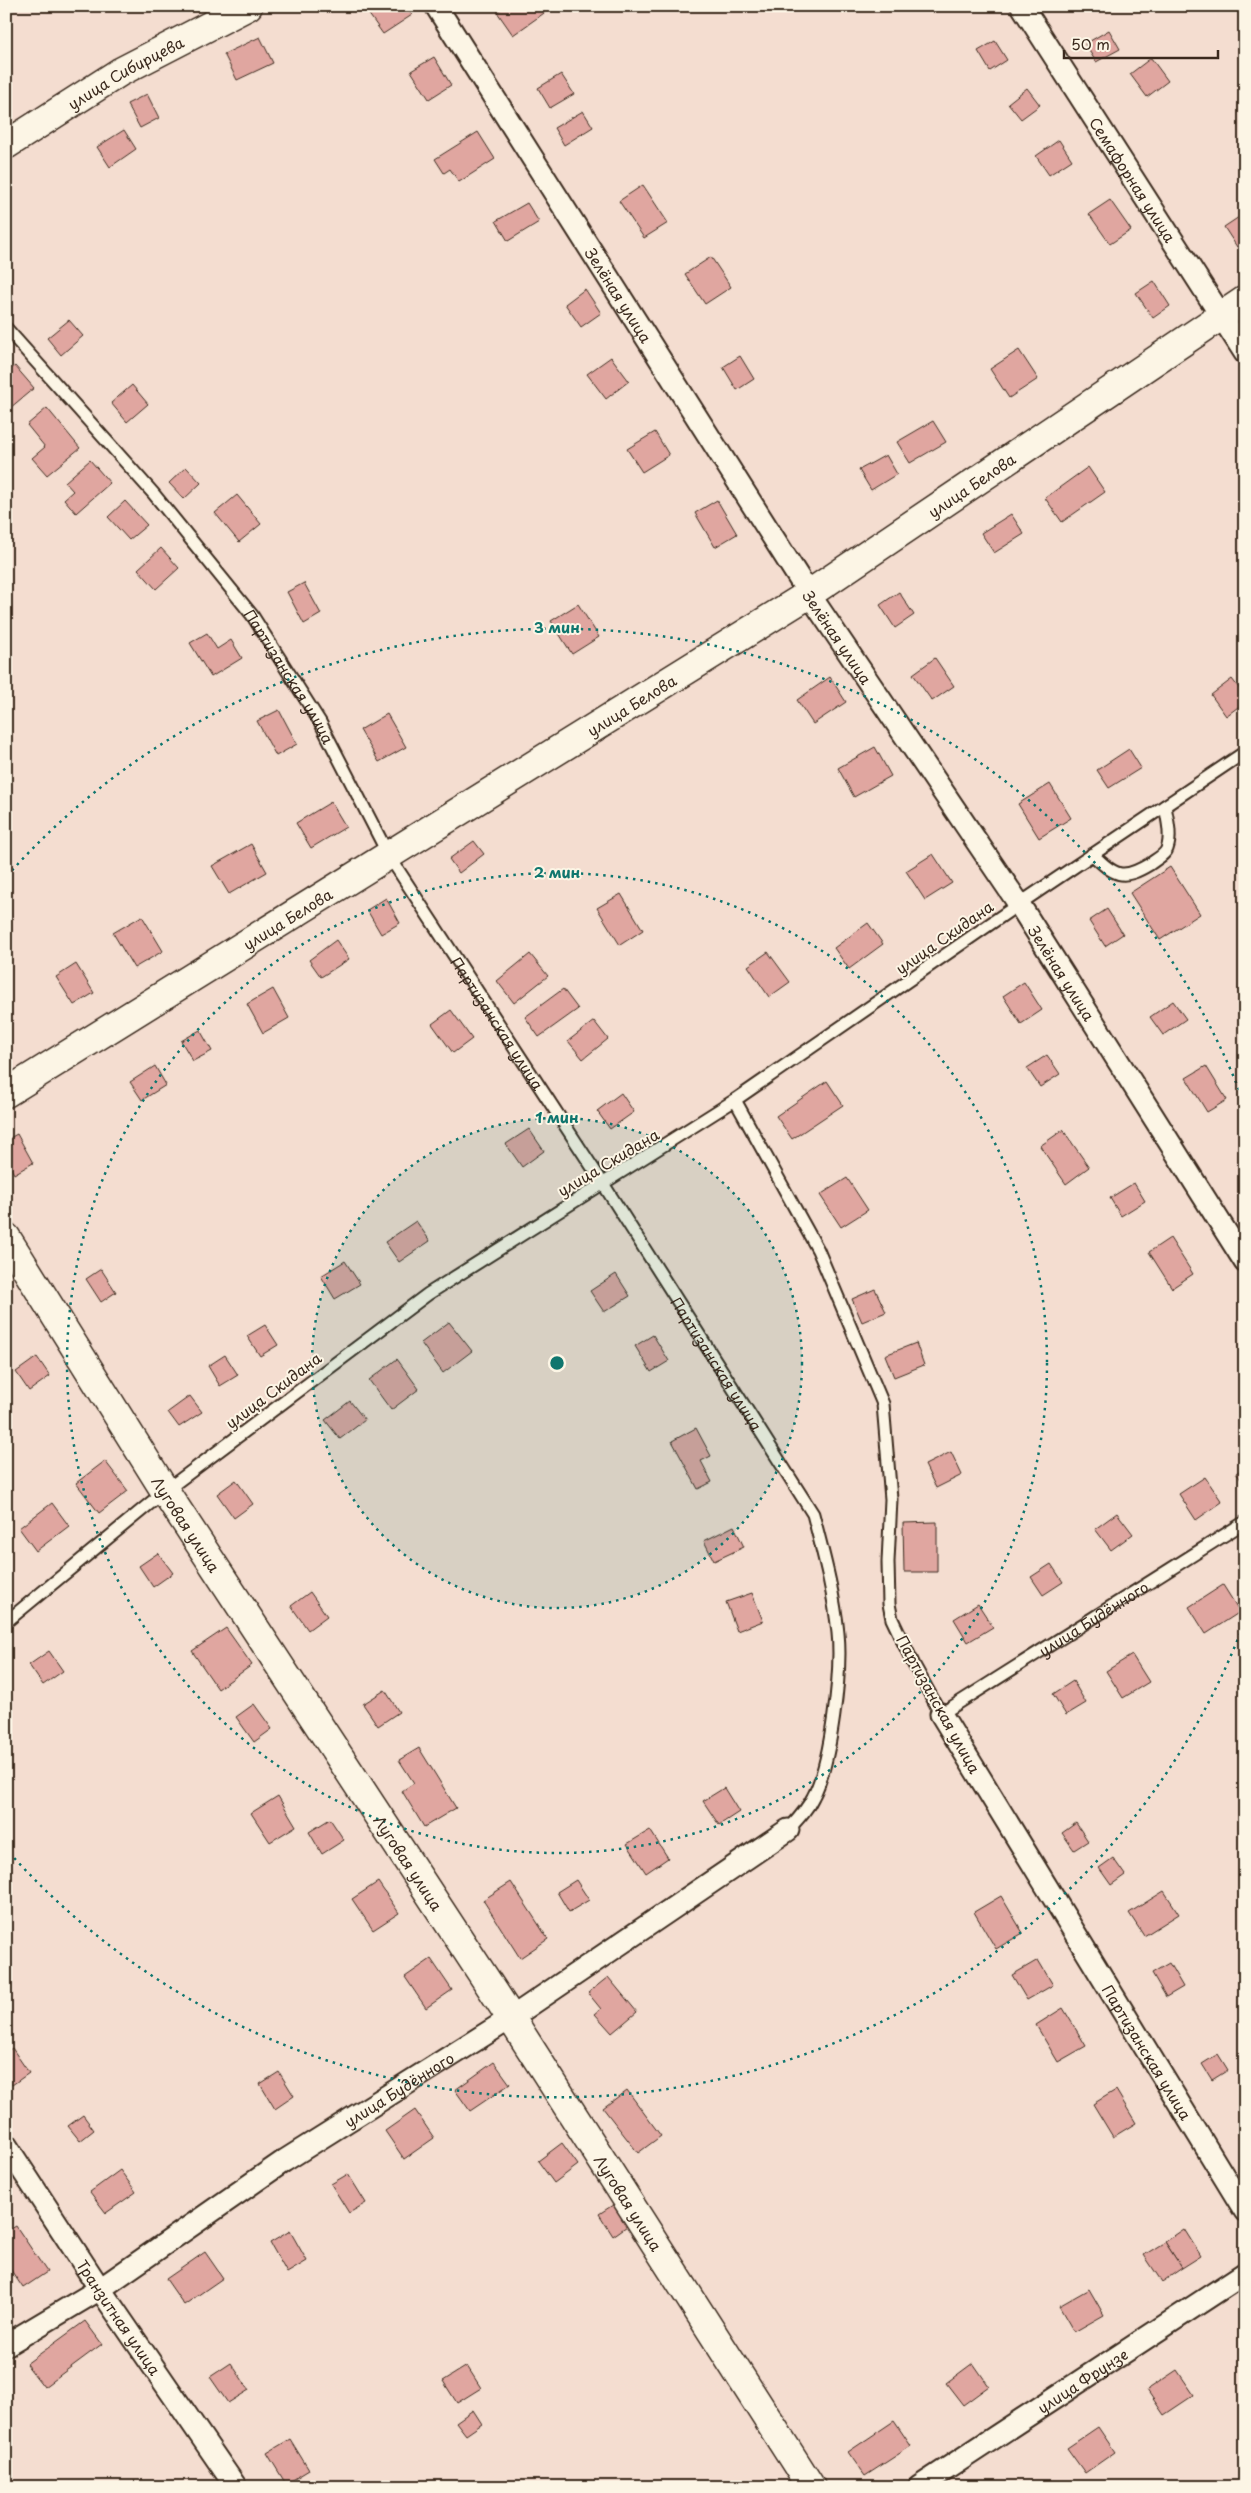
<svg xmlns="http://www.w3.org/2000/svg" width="1251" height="2493" font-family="'Playpen Sans',sans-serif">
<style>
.building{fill:#e0a6a0;stroke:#3b2a1e}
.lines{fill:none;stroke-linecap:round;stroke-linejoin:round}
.service-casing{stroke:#3b2a1e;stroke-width:15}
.minor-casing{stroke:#3b2a1e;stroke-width:25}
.tertiary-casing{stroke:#3b2a1e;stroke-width:31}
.service{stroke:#fcf5e5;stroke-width:11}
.minor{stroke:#fcf5e5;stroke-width:21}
.tertiary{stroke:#fcf5e5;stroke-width:28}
.ring{fill:none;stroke:#0f766e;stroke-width:2.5;stroke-dasharray:2.5 5}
.labels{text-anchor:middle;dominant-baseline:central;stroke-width:4;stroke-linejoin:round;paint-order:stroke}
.street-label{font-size:15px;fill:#3b2a1e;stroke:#fcf5e5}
.centre{fill:#0f766e;stroke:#fcf5e5;stroke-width:2.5}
.ring-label{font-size:15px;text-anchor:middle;font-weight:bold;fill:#0f766e;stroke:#fcf5e5;stroke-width:4;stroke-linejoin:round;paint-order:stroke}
</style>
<rect width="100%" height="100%" fill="#f4ddd0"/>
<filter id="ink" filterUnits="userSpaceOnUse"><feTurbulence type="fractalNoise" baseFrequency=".02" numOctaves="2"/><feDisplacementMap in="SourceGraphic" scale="10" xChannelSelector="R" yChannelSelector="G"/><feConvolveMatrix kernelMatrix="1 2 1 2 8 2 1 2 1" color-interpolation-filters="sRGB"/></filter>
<g filter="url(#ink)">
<g class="building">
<polygon points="378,6 406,6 412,15 383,34 368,13"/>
<polygon points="505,6 543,6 547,11 513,35 497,12"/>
<polygon points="1109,30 1120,49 1096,62 1085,44"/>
<polygon points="260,37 273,63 237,80 224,54"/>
<polygon points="995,41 1007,60 990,71 978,51"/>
<polygon points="434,57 451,85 429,99 411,71"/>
<polygon points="1151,58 1168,81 1147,97 1130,74"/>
<polygon points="561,74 574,94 550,108 538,88"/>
<polygon points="1027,88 1040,105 1021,119 1008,103"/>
<polygon points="147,94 159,118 140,128 127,104"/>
<polygon points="583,111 593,127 564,145 554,128"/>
<polygon points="124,130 136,149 110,167 97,147"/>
<polygon points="478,132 495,159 459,182 450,169 444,173 435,159"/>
<polygon points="1059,140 1072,160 1049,175 1036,156"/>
<polygon points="643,185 668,223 644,238 619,201"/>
<polygon points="1110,200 1131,230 1110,244 1089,214"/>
<polygon points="527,203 539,222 508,241 496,221"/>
<polygon points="1245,213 1245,241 1237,247 1224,227"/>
<polygon points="711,257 731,287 705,304 685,274"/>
<polygon points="1154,281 1170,306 1153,318 1136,293"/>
<polygon points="585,289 601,313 581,327 565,304"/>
<polygon points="69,320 83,336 61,355 47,338"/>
<polygon points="1019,350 1038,379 1009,398 990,369"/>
<polygon points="740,356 754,379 737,390 723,367"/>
<polygon points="611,357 629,381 606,399 587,374"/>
<polygon points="15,366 34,388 10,408 6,404 6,373"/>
<polygon points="132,385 148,404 127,422 111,403"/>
<polygon points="47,408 80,448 47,475 32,458 45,447 27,425"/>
<polygon points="933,421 946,442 910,463 897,442"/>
<polygon points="655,432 669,455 642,472 627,449"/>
<polygon points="886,455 897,474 871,490 859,470"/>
<polygon points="90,460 110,483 76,513 64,499 73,491 65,482"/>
<polygon points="186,467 201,483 184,499 169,483"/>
<polygon points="1088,467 1105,492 1062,522 1045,498"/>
<polygon points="237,495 261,524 239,542 215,513"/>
<polygon points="717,500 737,534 715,547 695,513"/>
<polygon points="125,501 147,525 129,540 108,517"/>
<polygon points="1011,514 1024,534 994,553 981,533"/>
<polygon points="161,548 179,568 156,589 138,569"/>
<polygon points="304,583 321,614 304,624 287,592"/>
<polygon points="899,592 914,615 895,628 880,605"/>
<polygon points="578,604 599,637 572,654 551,621"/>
<polygon points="207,633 217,649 231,640 242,658 211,677 190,643"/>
<polygon points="935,658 954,686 932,701 913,674"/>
<polygon points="830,677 846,702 813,724 797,700"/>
<polygon points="1232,679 1245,696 1245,702 1226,716 1211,695"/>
<polygon points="279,710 297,744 276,756 257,721"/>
<polygon points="387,714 406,747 379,762 360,730"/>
<polygon points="875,747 891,776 854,797 838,768"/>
<polygon points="1129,749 1141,768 1109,788 1097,770"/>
<polygon points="1050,784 1071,818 1039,838 1018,804"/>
<polygon points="331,802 346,827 311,848 296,823"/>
<polygon points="474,841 484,854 459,873 449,859"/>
<polygon points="251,844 267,872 229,894 212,866"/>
<polygon points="933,854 952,883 925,900 906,871"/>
<polygon points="1170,867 1200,914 1160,940 1130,893"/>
<polygon points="621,894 643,930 620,945 597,908"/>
<polygon points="386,898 400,923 381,934 367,910"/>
<polygon points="1107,909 1123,934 1105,946 1089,921"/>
<polygon points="142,916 163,951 134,968 113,933"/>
<polygon points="868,923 883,944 849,969 834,948"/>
<polygon points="336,940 349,959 321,977 309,960"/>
<polygon points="768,952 790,982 769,997 748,966"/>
<polygon points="530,954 548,976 514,1003 497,981"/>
<polygon points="76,964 94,993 74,1005 56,977"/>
<polygon points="1024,982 1042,1010 1021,1024 1003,996"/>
<polygon points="273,989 289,1018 263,1033 247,1004"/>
<polygon points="563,989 578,1009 539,1037 525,1017"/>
<polygon points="1173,1001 1186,1019 1163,1035 1150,1017"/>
<polygon points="451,1010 472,1039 453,1053 432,1024"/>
<polygon points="594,1021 608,1039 583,1059 568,1041"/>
<polygon points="200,1030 212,1051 193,1061 181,1041"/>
<polygon points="1047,1055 1060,1074 1040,1087 1027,1068"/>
<polygon points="155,1066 166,1085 142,1100 130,1082"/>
<polygon points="1206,1066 1227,1100 1207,1112 1186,1078"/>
<polygon points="827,1081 843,1105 792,1139 776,1116"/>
<polygon points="621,1093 634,1112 610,1129 597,1111"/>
<polygon points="529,1129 544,1151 522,1167 506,1144"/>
<polygon points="1063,1130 1089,1167 1066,1184 1040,1146"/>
<polygon points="17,1134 33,1163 14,1174 6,1159 6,1140"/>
<polygon points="847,1178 868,1210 841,1227 820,1195"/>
<polygon points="1134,1183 1145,1201 1121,1216 1110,1198"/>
<polygon points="416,1221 430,1241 399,1262 385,1242"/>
<polygon points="1170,1238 1193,1274 1172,1288 1149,1252"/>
<polygon points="345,1261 360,1284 335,1299 321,1276"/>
<polygon points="101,1269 116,1292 101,1302 86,1279"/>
<polygon points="616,1274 630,1296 604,1312 590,1291"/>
<polygon points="875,1289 886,1312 862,1322 852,1299"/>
<polygon points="449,1322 472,1351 443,1373 421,1343"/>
<polygon points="265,1325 278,1345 260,1356 247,1336"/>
<polygon points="653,1335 669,1361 651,1372 635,1346"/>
<polygon points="916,1343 924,1365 894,1377 885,1355"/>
<polygon points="225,1355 238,1375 220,1386 208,1366"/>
<polygon points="37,1357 50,1376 29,1391 16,1372"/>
<polygon points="397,1359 419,1389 391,1410 369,1380"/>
<polygon points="190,1396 202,1412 179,1427 168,1412"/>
<polygon points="350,1401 365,1420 340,1439 325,1420"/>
<polygon points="696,1428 711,1456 701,1461 712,1482 698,1489 672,1441"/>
<polygon points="951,1452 962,1475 936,1488 925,1465"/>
<polygon points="105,1461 128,1491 99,1513 76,1483"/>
<polygon points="1245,1467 1245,1485 1236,1473"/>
<polygon points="1205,1477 1222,1502 1196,1520 1179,1494"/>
<polygon points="236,1480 253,1504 234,1518 217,1494"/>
<polygon points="52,1503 69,1526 36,1551 19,1528"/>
<polygon points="1117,1513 1133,1534 1111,1550 1095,1529"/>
<polygon points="937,1522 937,1572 904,1572 903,1523"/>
<polygon points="734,1526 744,1547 714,1561 704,1541"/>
<polygon points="158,1553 173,1573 153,1587 139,1566"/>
<polygon points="1051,1564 1063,1582 1043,1595 1031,1577"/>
<polygon points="1223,1585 1240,1612 1206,1634 1189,1607"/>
<polygon points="310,1592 327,1616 308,1630 291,1606"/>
<polygon points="752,1593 763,1621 737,1631 726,1602"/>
<polygon points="978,1604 993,1627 968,1642 954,1619"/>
<polygon points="226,1628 252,1665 218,1689 192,1651"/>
<polygon points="49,1651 63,1671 43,1685 29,1665"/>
<polygon points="1132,1655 1149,1682 1123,1698 1106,1671"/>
<polygon points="1073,1681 1086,1703 1066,1715 1053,1694"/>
<polygon points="385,1690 399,1712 378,1726 363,1704"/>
<polygon points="254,1704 272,1729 254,1742 236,1717"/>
<polygon points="419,1748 456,1808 424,1827 402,1791 414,1783 399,1760"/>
<polygon points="724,1788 739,1812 719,1825 703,1801"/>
<polygon points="278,1796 296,1826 270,1842 251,1813"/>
<polygon points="330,1819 344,1840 322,1854 309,1832"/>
<polygon points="1076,1823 1088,1841 1074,1850 1062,1833"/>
<polygon points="650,1830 668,1858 646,1873 627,1844"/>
<polygon points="1113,1858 1125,1875 1111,1885 1099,1868"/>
<polygon points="576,1880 589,1900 569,1912 557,1892"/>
<polygon points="378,1882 399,1913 373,1930 352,1899"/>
<polygon points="511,1882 548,1939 520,1958 483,1900"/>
<polygon points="1164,1891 1179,1914 1144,1936 1129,1913"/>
<polygon points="1001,1896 1023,1933 996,1949 974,1912"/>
<polygon points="431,1959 452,1990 426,2008 405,1977"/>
<polygon points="1038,1960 1053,1985 1027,2000 1012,1975"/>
<polygon points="1169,1963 1183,1987 1166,1997 1152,1973"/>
<polygon points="608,1977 637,2012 612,2033 595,2014 601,2009 588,1993"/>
<polygon points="1063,2008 1086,2046 1058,2062 1036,2025"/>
<polygon points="12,2048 29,2073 12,2085 6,2078 6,2052"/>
<polygon points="1218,2054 1228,2070 1212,2080 1202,2064"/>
<polygon points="494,2062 510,2084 470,2111 455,2090"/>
<polygon points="279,2072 294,2096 275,2109 260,2084"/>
<polygon points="627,2090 661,2136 638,2153 603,2108"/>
<polygon points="1116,2090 1136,2123 1113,2137 1093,2104"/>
<polygon points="415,2110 434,2138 404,2159 385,2131"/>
<polygon points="83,2115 94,2130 80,2141 68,2126"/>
<polygon points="562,2143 578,2165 554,2183 538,2161"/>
<polygon points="120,2170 136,2192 106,2213 90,2192"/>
<polygon points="348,2174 366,2203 349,2213 331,2184"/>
<polygon points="616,2203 630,2224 613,2236 599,2214"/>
<polygon points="16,2226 47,2272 23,2288 6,2263 6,2232"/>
<polygon points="1184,2229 1201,2256 1182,2268 1165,2242"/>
<polygon points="290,2231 307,2261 287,2273 270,2243"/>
<polygon points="1165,2242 1182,2268 1162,2282 1144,2255"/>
<polygon points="205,2252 223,2278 184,2305 166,2279"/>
<polygon points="1089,2289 1104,2315 1074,2332 1059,2306"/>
<polygon points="85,2321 102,2344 44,2387 26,2364"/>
<polygon points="231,2363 249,2390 228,2403 210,2377"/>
<polygon points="973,2363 989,2386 963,2405 946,2383"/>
<polygon points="467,2366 481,2388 457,2403 443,2381"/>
<polygon points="1177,2370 1194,2395 1164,2415 1147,2390"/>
<polygon points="473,2410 482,2424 466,2435 456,2422"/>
<polygon points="894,2421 911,2446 865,2476 848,2452"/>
<polygon points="1098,2427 1115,2452 1085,2473 1067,2448"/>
<polygon points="290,2439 309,2470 286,2484 267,2453"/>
</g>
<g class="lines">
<defs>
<g id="service">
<path id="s1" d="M6,328L153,493L252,615L320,722L389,856L602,1182L813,1514C823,1553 834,1592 838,1633C842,1670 831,1764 813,1797C807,1810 798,1819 788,1830"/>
<path d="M1092,854C1115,876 1122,881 1150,864C1155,860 1165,855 1167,849C1172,836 1167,818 1165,806"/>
<path id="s2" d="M735,1100L818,1250L883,1404L891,1499L888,1562L889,1604L892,1619L914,1665L941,1714L1245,1522"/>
<polyline points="6,1622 165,1491 428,1294 735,1100 1019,904 1245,752"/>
</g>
<g id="minor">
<path id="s3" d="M436,6L809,594L1019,904L1245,1262"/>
<path id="s4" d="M1022,6L1245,353"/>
<path id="s5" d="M941,1714L1245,2211"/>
<path id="s6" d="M6,2145L100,2289L236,2487"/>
<path id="s7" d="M6,2345L100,2289L284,2161L511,2018L788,1830"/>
<path id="s8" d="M919,2487L1245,2273"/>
</g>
<g id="tertiary">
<path id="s9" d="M6,145L120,72L248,6"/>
<path id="s10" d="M6,1093L809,594L1245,300"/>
<path id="s11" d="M6,1237L165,1491L511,2018L811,2487"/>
</g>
</defs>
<use href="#service" class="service-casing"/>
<use href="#minor" class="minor-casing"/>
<use href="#tertiary" class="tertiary-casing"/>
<use href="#service" class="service"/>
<use href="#minor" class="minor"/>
<use href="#tertiary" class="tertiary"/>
</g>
</g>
<circle cx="557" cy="1363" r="245" fill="#0f766e" fill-opacity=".12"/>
<g class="ring">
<circle cx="557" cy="1363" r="245"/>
<circle cx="557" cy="1363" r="490"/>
<path d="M1243 1626A735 735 0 0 1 7 1850M7 876A735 735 0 0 1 1243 1100"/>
</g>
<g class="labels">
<g class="street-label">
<text stroke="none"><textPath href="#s9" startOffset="140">улица Сибирцева</textPath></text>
<text stroke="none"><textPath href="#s4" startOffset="206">Семафорная улица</textPath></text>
<text stroke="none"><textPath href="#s3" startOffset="342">Зелёная улица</textPath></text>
<text stroke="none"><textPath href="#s10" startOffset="1141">улица Белова</textPath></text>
<text stroke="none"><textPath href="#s3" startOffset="748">Зелёная улица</textPath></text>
<text stroke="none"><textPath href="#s1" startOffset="450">Партизанская улица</textPath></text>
<text stroke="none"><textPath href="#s10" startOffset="736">улица Белова</textPath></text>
<text stroke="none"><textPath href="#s10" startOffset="331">улица Белова</textPath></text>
<text transform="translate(944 937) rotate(-35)">улица Скидана</text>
<text stroke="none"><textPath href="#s3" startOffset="1152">Зелёная улица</textPath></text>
<text stroke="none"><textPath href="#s1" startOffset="855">Партизанская улица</textPath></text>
<text transform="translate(608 1162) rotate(-31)">улица Скидана</text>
<text stroke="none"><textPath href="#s1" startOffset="1260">Партизанская улица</textPath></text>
<text transform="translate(273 1390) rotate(-37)">улица Скидана</text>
<text stroke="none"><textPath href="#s11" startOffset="339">Луговая улица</textPath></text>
<text stroke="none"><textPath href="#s2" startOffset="841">улица Будённого</textPath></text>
<text transform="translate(939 1704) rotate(61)">Партизанская улица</text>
<text stroke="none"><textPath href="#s11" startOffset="744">Луговая улица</textPath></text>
<text stroke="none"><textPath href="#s5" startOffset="396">Партизанская улица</textPath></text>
<text stroke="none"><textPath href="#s7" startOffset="469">улица Будённого</textPath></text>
<text stroke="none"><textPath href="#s11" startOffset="1149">Луговая улица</textPath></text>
<text stroke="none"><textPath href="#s6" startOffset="206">Транзитная улица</textPath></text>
<text stroke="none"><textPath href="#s8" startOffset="195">улица Фрунзе</textPath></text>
</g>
</g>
<circle cx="557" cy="1363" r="8" class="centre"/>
<g class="ring-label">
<text x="557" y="633">3 мин</text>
<text x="557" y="878">2 мин</text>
<text x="557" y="1123">1 мин</text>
</g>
<rect width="1251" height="2493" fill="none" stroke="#fcf5e5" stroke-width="25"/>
<rect x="12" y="12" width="1226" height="2468" fill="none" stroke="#3b2a1e" stroke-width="2" filter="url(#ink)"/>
<path d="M1064 50v8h154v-8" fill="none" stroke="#3b2a1e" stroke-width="2.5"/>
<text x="1071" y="50" font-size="15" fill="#3b2a1e" stroke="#fcf5e5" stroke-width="4" paint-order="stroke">50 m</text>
</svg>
